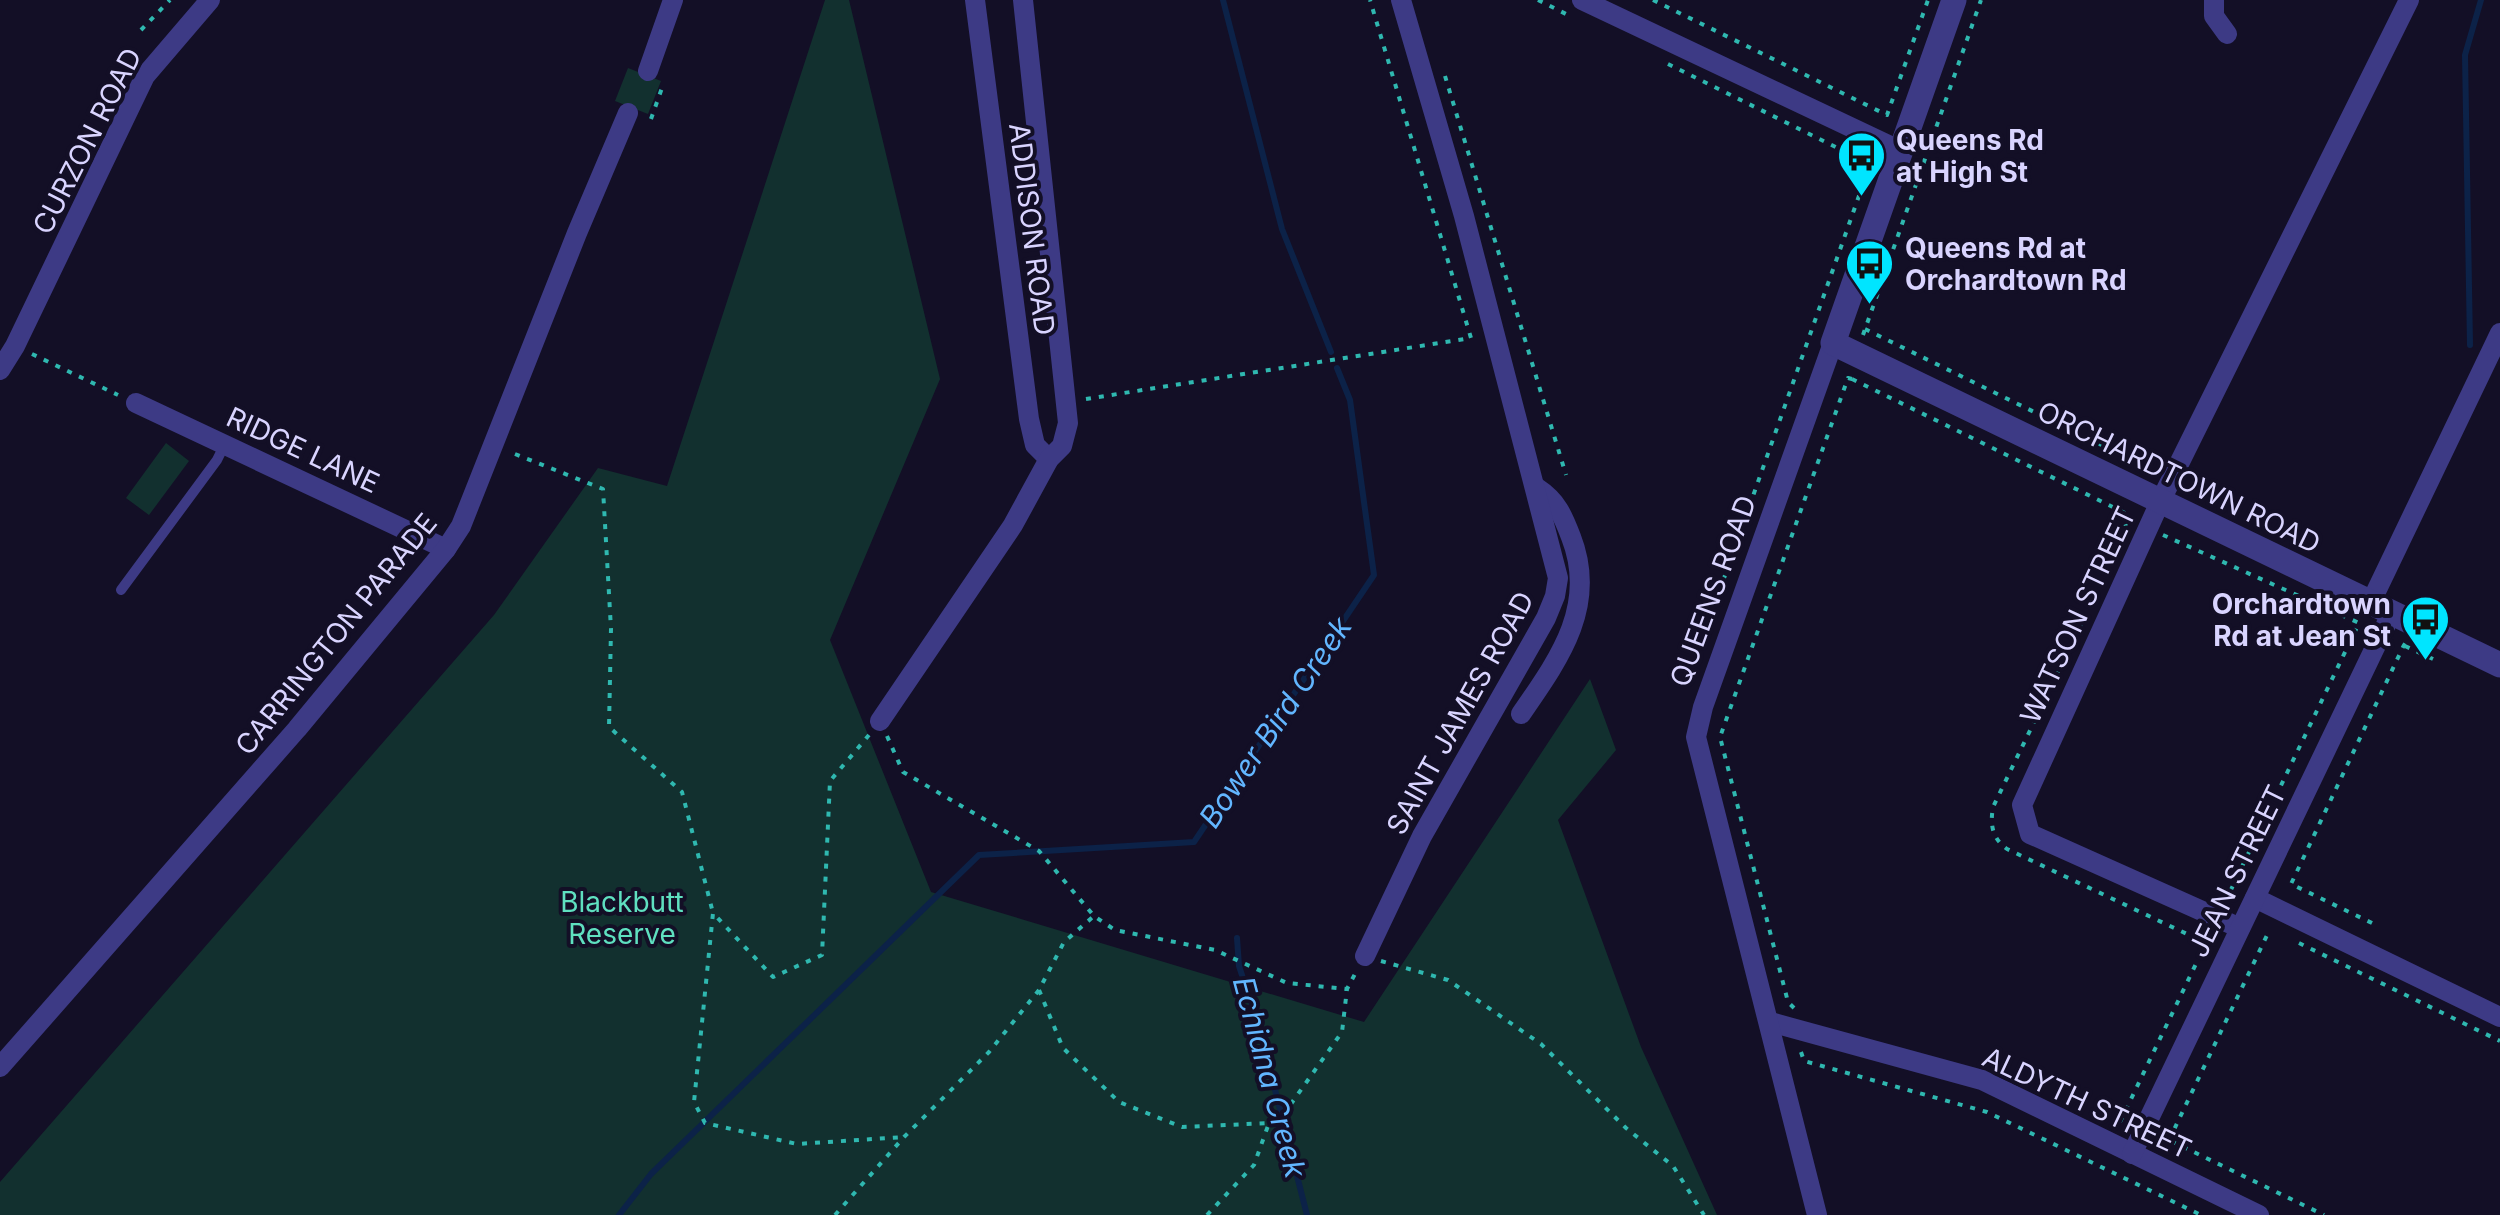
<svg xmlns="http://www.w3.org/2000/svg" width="2500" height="1215" font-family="Inter,sans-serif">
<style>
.green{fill:#12302f}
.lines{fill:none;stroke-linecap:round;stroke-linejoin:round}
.stream{stroke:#0c2248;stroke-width:6}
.path{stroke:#2fb8b0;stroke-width:4;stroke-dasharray:5 8;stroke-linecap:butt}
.service{stroke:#3d3a85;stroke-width:10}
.minor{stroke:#3d3a85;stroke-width:20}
.tertiary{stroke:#3d3a85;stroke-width:25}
.labels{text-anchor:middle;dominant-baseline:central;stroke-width:8;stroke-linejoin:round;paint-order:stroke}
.poi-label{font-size:28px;font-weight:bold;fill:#d9d4ff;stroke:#130f26;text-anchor:start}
.street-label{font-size:28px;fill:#d9d4ff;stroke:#130f26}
.park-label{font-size:28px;fill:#5fe0c0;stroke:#130f26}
.water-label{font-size:30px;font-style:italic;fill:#62b6ff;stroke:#130f26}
</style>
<rect width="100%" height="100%" fill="#130f26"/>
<g class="green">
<polygon points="825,0 849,0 940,379 830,640 931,892 1364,1022 1590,679 1616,750 1558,820 1641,1047 1717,1215 0,1215 0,1182 494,615 598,468 667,486"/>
<polygon points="628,68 661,81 648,114 615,101"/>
<polygon points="166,443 189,461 149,515 126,498"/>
</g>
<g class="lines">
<g class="stream">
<polyline points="1223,0 1282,229 1331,352"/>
<polyline points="2470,345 2465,55 2481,0"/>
<polyline points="1237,938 1239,966 1259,1027 1307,1215"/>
<polyline points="619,1215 651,1174 979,855 1194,842 1374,575 1350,400 1337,368"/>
</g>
<g class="path">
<polyline points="1538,0 1570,16"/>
<polyline points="1653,0 1887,115 1928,0"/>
<polyline points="141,30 170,0"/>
<polyline points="1668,64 1870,164"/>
<polyline points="1445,76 1566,475"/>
<polyline points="651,119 663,85"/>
<polyline points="1865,329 2132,460"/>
<polyline points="1863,335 1981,0"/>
<polyline points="32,354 118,395"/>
<polyline points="1852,379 2131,516"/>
<polyline points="1086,399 1471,338 1370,0"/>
<polyline points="515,454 603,489 611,629 609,727 682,792 713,913"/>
<polyline points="2121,512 2126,526"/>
<polyline points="2163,535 2359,623 2227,898 2223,901"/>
<path d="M2081,625L1993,807C1990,825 1992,838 2007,849L2206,943L2119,1124"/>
<polyline points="2405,646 2433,659"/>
<polyline points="1693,666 1872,159"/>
<polyline points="869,735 830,781 822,955 773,977 713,913 694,1102 705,1123 797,1144 904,1137"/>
<polyline points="887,736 903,772 1039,851 1094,916 1115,930 1215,950 1287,983 1347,989"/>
<polyline points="2372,923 2291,884 2404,645 2399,643"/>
<polyline points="2299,943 2500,1041"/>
<polyline points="1381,961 1448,980 1541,1044 1626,1128 1673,1166 1704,1215"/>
<polyline points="1039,990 1063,1048 1119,1102 1182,1127 1269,1123"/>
<polyline points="1794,1008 1788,1002 1720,737 1848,378 1852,379 1853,376"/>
<polyline points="1801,1052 1804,1061 1987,1112 2201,1215"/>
<polyline points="2169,1140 2270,929"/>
<polyline points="2171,1141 2324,1215"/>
<polyline points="835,1215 904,1137 989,1052 1039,990 1064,942 1094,916"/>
<polyline points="1207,1215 1254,1165 1269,1123 1281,1118 1342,1032 1347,989 1356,972"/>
</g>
<polyline class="service" points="121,590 217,460 225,444"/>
<g class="minor">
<polyline points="975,0 1029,419 1035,445 1049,459"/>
<polyline points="1582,0 1901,151"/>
<polyline points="2214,0 2214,16 2227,34"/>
<polyline points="648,71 673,0"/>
<polyline points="0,370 15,346 145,76 210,0"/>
<polyline points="136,403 446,549"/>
<polyline points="2371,602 2500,333"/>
<path d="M1521,714C1559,659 1598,606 1571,537C1563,516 1557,501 1537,488"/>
<polyline points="880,721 1013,525 1049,459 1062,446 1068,423 1023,0"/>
<polyline points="2255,898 2500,1017"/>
<polyline points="2240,928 2030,834 2022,805 2160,502 2409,0"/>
<polyline points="1365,956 1422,836 1546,618 1555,596 1558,578 1464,216 1401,0"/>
<polyline points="1770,1022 1982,1080 2259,1215"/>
<polyline points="0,1067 297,729 446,549 461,526 577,233 628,113"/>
<polyline points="2132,1154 2392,612"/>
<polyline points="1817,1215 1696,737 1703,707 1833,343"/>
</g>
<polyline class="tertiary" points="1954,0 1833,343 2500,665"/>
</g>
<defs>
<symbol id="bus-pin" viewBox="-11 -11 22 30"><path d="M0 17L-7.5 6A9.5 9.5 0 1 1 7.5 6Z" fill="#00e5ff" stroke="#130f26"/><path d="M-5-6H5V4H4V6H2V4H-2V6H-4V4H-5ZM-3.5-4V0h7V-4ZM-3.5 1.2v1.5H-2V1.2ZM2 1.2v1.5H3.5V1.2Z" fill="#111"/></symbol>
</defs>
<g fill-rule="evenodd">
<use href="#bus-pin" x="1834" y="128" width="55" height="75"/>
<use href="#bus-pin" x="1842" y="236" width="55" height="75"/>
<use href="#bus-pin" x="2398" y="592" width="55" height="75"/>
</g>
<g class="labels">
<g class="poi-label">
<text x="1896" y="140">Queens Rd<tspan x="1896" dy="32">at High St</tspan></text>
<text x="1905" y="248">Queens Rd at<tspan x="1905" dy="32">Orchardtown Rd</tspan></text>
<text x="2391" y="604" text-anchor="end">Orchardtown<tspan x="2391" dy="32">Rd at Jean St</tspan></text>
</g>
<g class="street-label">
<text transform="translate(87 141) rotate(-63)">CURZON ROAD</text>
<text transform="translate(1032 229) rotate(83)">ADDISON ROAD</text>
<text transform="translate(303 450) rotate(25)">RIDGE LANE</text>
<text transform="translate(2179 477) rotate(26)">ORCHARDTOWN ROAD</text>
<text transform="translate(1713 591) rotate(-70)">QUEENS ROAD</text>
<text transform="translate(2078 615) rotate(-65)">WATSON STREET</text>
<text transform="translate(336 634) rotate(-51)">CARRINGTON PARADE</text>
<text transform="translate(1460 713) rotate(-61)">SAINT JAMES ROAD</text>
<text transform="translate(2237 871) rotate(-64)">JEAN STREET</text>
<text transform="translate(2087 1103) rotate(25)">ALDYTH STREET</text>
</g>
<g class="park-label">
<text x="622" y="902">Blackbutt<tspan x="622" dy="32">Reserve</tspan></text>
</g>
<g class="water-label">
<text transform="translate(1275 722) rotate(-56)">Bower Bird Creek</text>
<text transform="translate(1270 1077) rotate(75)">Echidna Creek</text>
</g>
</g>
</svg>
